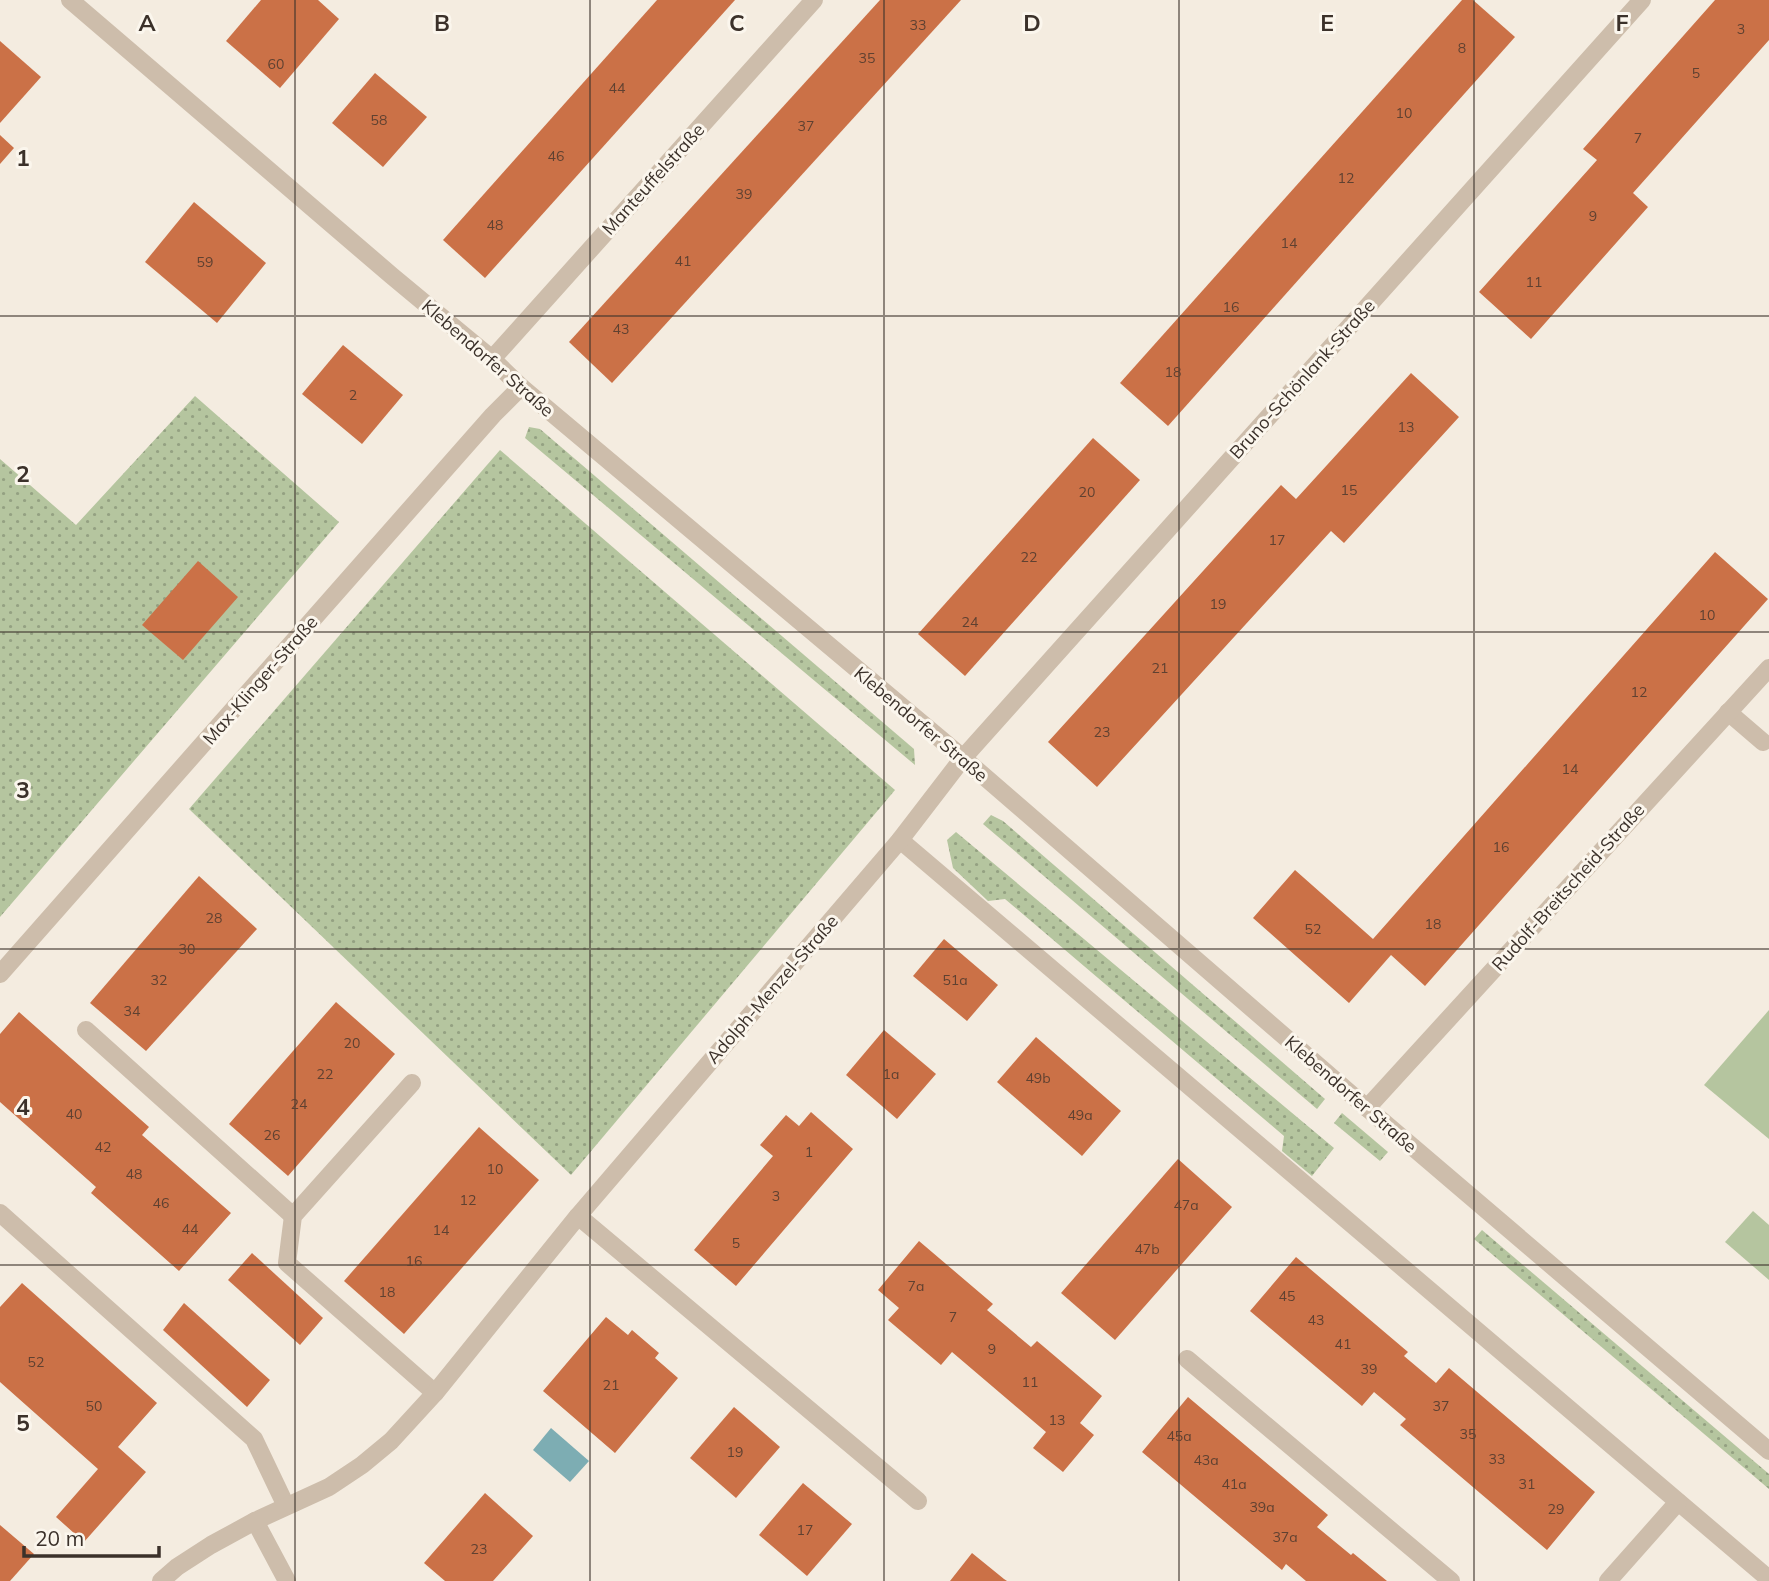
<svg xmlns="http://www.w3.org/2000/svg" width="1769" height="1581" font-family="Mulish,sans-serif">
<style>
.grass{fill:url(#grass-dots)}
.pitch{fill:#b5c59f}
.water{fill:#7dadb3}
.building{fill:#cb7147}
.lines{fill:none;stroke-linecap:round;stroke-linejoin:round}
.minor{stroke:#cdbdab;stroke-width:18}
.grid{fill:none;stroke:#3b312a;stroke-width:2;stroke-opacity:0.55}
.labels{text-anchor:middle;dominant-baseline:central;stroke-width:6;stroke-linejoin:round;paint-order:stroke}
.number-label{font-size:14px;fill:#5f4131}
.street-label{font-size:18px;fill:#3b312a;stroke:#fbf6ed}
.grid-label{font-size:23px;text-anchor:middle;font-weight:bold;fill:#3b312a;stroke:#fbf6ed;stroke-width:6;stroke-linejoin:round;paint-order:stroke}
</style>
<defs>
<pattern id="grass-dots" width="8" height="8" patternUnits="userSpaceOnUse" patternTransform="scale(1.75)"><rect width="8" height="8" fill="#b5c59f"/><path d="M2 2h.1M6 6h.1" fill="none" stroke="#94a182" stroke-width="1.8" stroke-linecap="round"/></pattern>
</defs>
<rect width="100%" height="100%" fill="#f4ece0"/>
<g class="grass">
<polygon points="195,396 339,522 0,917 0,459 76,525"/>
<polygon points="529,427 540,429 914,749 915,765 525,438"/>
<polygon points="500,450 895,790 571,1175 189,809"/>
<polygon points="991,815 1003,821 1325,1099 1317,1109 983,824"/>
<polygon points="956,832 1334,1148 1312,1176 1282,1151 1284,1136 1005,899 988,901 953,868 947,840"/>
<polygon points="1342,1113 1388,1152 1380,1161 1334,1123"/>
<polygon points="1482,1230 1769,1474 1769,1489 1474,1239"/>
</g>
<g class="pitch">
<polygon points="1769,1010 1769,1139 1704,1085"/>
<polygon points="1753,1211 1769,1225 1769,1280 1725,1242"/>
</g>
<polygon class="water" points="551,1428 589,1461 570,1482 533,1450"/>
<g class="building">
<polygon points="261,0 318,0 339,19 280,88 226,41"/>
<polygon points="657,0 735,0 485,278 443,240"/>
<polygon points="880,0 961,0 612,383 569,342"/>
<polygon points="1462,0 1473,0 1515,37 1168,426 1120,383"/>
<polygon points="1715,0 1769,0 1769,40 1633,193 1648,207 1531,339 1479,292 1597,160 1583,149"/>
<polygon points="0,41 41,77 0,123"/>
<polygon points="375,73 427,117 383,167 332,123"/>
<polygon points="0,135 14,148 0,164"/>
<polygon points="194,202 266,263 217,323 145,262"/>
<polygon points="343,345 403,395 362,444 302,394"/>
<polygon points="1411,373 1459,417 1344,543 1331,531 1097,787 1048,742 1281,485 1296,499"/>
<polygon points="1093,438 1140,480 965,676 918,634"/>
<polygon points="1715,552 1768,599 1425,986 1391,955 1349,1003 1253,918 1295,870 1373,939"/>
<polygon points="198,561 238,597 183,660 142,625"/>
<polygon points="199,876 257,929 146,1051 90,1003"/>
<polygon points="944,939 998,985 967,1021 913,976"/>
<polygon points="336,1002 395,1054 288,1176 229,1124"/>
<polygon points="19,1012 149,1127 142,1135 231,1213 179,1271 91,1193 96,1187 0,1102 0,1034"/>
<polygon points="884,1030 936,1074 897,1119 846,1075"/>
<polygon points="1036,1037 1121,1111 1082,1156 997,1082"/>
<polygon points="811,1112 853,1149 736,1286 694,1250 773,1156 760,1145 786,1115 799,1126"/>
<polygon points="479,1127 539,1180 404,1334 344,1281"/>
<polygon points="1178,1159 1232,1207 1115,1340 1061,1293"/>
<polygon points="919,1241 993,1304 987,1310 1031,1347 1037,1341 1102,1396 1080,1423 1094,1435 1063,1472 1033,1448 1046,1432 952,1352 941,1365 888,1320 899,1308 878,1290"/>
<polygon points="252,1253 323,1318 300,1345 228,1280"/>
<polygon points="1296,1257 1408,1352 1404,1356 1436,1383 1449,1368 1595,1492 1547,1550 1400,1425 1406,1419 1374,1392 1362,1406 1250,1311"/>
<polygon points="22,1283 157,1403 118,1447 146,1472 84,1542 56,1517 98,1469 0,1382 0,1307"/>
<polygon points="184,1303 270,1380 247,1407 163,1330"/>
<polygon points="606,1317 628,1335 632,1330 659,1353 655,1358 678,1378 615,1453 543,1391"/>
<polygon points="1188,1397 1328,1515 1317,1527 1351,1555 1353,1553 1387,1581 1306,1581 1286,1564 1282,1570 1142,1452"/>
<polygon points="734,1407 780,1447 736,1498 690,1458"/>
<polygon points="803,1483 852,1524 807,1576 759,1535"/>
<polygon points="485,1493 533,1536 493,1581 445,1581 424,1563"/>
<polygon points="0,1525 34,1554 10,1581 0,1581"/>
<polygon points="972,1553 1004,1579 1007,1581 950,1581"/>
</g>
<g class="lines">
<g class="minor">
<polyline points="70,0 392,276 492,359 521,387 963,758 1367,1108 1769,1451"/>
<polyline points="492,359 814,0"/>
<polyline points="1728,712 1763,742"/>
<polyline points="900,840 1769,1579"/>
<polyline points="0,974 493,415 521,387"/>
<polyline points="86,1030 293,1216"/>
<polyline points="412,1083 293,1216 287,1263 435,1393"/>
<polyline points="1367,1108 1769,668"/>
<polyline points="0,1213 254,1439 286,1506"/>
<polyline points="578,1216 918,1501"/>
<polyline points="1187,1359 1451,1581"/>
<polyline points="255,1521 287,1581"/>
<polyline points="161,1581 177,1567 211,1545 255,1521 329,1487 362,1465 391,1441 435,1393 578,1216 900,840 963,758 1642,0"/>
<polyline points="1608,1581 1678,1502"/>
</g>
</g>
<path class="grid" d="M295,0V1581M590,0V1581M884,0V1581M1179,0V1581M1474,0V1581M0,316H1769M0,632H1769M0,949H1769M0,1265H1769"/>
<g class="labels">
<g class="number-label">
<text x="918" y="25">33</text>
<text x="1741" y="29">3</text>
<text x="1462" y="48">8</text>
<text x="867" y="58">35</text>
<text x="276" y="64">60</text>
<text x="1696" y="73">5</text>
<text x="617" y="88">44</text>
<text x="1404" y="113">10</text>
<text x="379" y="120">58</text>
<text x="806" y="126">37</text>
<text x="1638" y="138">7</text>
<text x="556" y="156">46</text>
<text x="1346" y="178">12</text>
<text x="744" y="194">39</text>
<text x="1593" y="216">9</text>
<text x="495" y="225">48</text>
<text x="1289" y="243">14</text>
<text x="683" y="261">41</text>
<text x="205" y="262">59</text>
<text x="1534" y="282">11</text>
<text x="1231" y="307">16</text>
<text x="621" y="329">43</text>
<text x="1173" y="372">18</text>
<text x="353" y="395">2</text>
<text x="1406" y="427">13</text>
<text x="1349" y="490">15</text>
<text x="1087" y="492">20</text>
<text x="1277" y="540">17</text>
<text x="1029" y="557">22</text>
<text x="1218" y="604">19</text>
<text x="1707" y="615">10</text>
<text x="970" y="622">24</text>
<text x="1160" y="668">21</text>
<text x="1639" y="692">12</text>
<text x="1102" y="732">23</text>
<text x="1570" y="769">14</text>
<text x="1501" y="847">16</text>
<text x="214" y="918">28</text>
<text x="1433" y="924">18</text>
<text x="1313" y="929">52</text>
<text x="187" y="949">30</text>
<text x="159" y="980">32</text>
<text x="955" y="980">51a</text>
<text x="132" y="1011">34</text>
<text x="352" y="1043">20</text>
<text x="325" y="1074">22</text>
<text x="891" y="1074">1a</text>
<text x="1038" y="1078">49b</text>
<text x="299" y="1104">24</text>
<text x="74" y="1114">40</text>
<text x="1080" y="1115">49a</text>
<text x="272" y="1135">26</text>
<text x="103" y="1147">42</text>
<text x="809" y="1152">1</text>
<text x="495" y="1169">10</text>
<text x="134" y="1174">48</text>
<text x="776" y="1196">3</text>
<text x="468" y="1200">12</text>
<text x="161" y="1203">46</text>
<text x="1186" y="1205">47a</text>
<text x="190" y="1229">44</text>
<text x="441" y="1230">14</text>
<text x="736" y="1243">5</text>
<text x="1147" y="1249">47b</text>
<text x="414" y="1261">16</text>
<text x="916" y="1286">7a</text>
<text x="387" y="1292">18</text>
<text x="1287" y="1296">45</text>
<text x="953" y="1317">7</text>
<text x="1316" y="1320">43</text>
<text x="1343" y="1344">41</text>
<text x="992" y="1349">9</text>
<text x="36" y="1362">52</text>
<text x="1369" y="1369">39</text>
<text x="1030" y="1382">11</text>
<text x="611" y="1385">21</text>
<text x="94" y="1406">50</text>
<text x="1441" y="1406">37</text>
<text x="1057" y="1420">13</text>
<text x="1468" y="1434">35</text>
<text x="1179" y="1436">45a</text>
<text x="735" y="1452">19</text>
<text x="1497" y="1459">33</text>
<text x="1206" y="1460">43a</text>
<text x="1234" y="1484">41a</text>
<text x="1527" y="1484">31</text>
<text x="1262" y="1507">39a</text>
<text x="1556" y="1509">29</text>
<text x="805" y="1530">17</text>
<text x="1285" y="1537">37a</text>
<text x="479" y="1549">23</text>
</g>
<g class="street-label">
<text transform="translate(653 179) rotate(-48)">Manteuffelstraße</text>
<text transform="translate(488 358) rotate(41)">Klebendorfer Straße</text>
<text transform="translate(1302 379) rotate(-48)">Bruno-Schönlank-Straße</text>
<text transform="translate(260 680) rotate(-49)">Max-Klinger-Straße</text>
<text transform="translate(921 724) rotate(40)">Klebendorfer Straße</text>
<text transform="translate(1568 887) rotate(-48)">Rudolf-Breitscheid-Straße</text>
<text transform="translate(772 989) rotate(-49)">Adolph-Menzel-Straße</text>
<text transform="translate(1351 1094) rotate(41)">Klebendorfer Straße</text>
</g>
</g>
<g class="grid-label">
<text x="147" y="31">A</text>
<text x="442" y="31">B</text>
<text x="737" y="31">C</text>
<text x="1032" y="31">D</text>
<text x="1327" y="31">E</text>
<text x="1622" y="31">F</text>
<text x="23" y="166">1</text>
<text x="23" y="482">2</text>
<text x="23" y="798">3</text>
<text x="23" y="1115">4</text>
<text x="23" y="1431">5</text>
</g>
<path d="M24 1546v10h135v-10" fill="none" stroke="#3b312a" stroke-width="3.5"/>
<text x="35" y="1546" font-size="21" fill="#3b312a" stroke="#fbf6ed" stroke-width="5" paint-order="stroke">20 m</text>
</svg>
